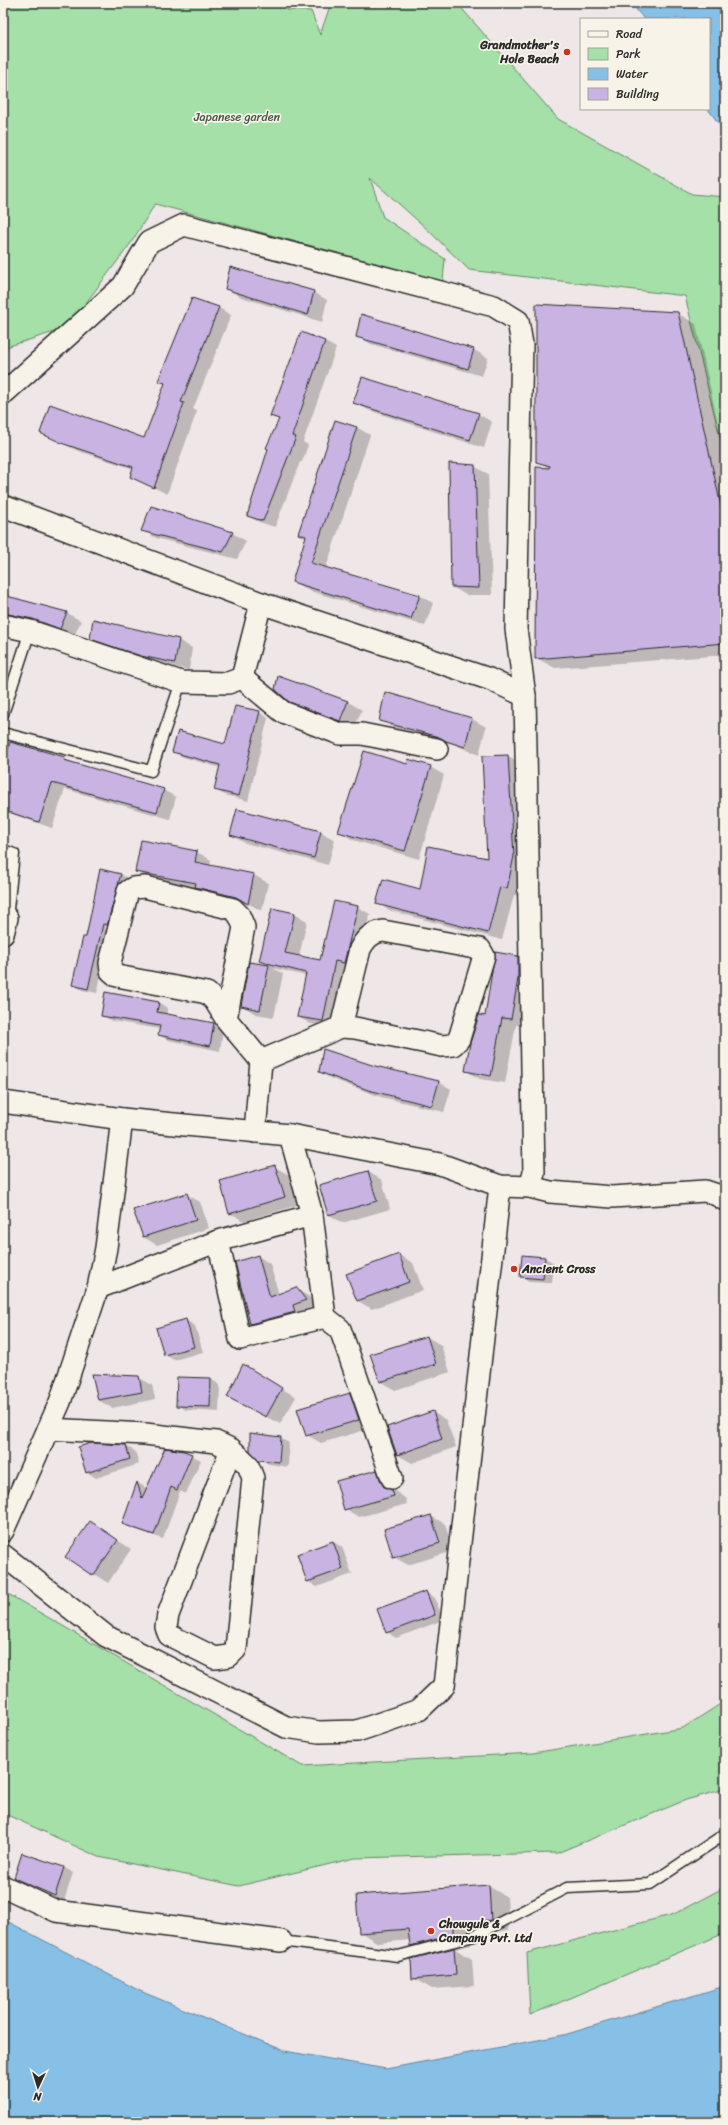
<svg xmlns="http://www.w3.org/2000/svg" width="728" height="2125" font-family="Sriracha,sans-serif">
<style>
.green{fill:#a4e0a7;stroke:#688669}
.water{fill:#87c0e6;stroke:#62849b}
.shadow{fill:#0003;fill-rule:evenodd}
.building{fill:#c8b3e3;stroke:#2b2b2b}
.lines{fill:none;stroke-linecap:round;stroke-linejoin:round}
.service-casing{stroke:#2b2b2b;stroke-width:13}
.minor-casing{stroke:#2b2b2b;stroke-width:24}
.service{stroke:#f7f3e8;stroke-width:10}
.minor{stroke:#f7f3e8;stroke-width:21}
.poi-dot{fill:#c8321e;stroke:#f7f3e8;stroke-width:1.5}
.labels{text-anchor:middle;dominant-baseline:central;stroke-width:3.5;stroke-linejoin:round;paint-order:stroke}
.poi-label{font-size:12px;font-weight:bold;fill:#2b2b2b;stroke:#f7f3e8;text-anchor:start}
.park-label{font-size:12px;fill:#49584a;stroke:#f7f3e8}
</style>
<rect width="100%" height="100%" fill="#eee6e7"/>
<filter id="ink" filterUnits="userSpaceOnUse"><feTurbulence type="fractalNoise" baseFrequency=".025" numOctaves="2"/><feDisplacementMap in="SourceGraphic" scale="8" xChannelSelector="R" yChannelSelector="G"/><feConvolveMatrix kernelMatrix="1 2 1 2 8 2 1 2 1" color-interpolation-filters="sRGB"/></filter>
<g filter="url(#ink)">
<g class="green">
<polygon points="3,3 286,3 287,10 311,11 320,35 331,3 457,3 558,119 692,194 725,197 725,457 685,296 469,270 427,229 370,178 383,217 445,259 443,281 155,204 131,243 67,328 3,348"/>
<polygon points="3,1591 302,1766 533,1753 683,1728 725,1701 725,1789 686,1800 557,1853 355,1858 239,1886 99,1857 3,1813"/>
<polygon points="725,1887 725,1933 530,2015 527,1953 674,1914"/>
</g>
<g class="water">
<polygon points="631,3 725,3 725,132 708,109 709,19 644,19"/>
<polygon points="3,1919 140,1991 285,2051 386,2069 564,2035 725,1986 725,2122 3,2122"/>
</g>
<g class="shadow">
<polygon points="227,289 313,292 327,300 322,322 241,297"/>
<polygon points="193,299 219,308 231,315 193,409 197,411 167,494 131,476 134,469 78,451 42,433 145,439 165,384 159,380"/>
<polygon points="677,313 696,324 725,455 725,655 555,668 536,658 551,469 537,461"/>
<polygon points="357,336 474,350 488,358 482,376 371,344"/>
<polygon points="325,342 336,348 303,442 308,445 302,462 300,462 275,527 259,522 248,516 279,420 271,416"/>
<polygon points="355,402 478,414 492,422 484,448 368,410"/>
<polygon points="356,427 370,435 326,568 419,595 433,603 425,626 307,590 293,582 306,538 299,533"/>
<polygon points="474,466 488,474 492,595 466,595 452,587"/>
<polygon points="142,530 232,533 246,541 237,559 156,538"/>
<polygon points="3,596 67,613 81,621 74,636 3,621"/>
<polygon points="91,638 178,640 192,648 189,670 156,663 105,646"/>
<polygon points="279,677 348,702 362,710 354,728 304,709 290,701"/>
<polygon points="385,694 472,719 486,727 479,755 453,744 394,728 380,720"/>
<polygon points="259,712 268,718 248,801 225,795 215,790 221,768 183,757 173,751 226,745"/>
<polygon points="508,756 522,764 521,896 514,895 502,940 391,911 377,903 420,890 488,859"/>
<polygon points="64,758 78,765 163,790 176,797 170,819 65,789 52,828 3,811 3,785"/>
<polygon points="407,765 430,767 444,775 419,859 353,840 340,832"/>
<polygon points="238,810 321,832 335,840 328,865 245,843 231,835"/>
<path d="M142,841L197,852L211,860L210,866L254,875L268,883L262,911L251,905L210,895L200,889L150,879L136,871ZM205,889L241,898V900L208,891Z"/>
<path d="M100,870L121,874L130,880L116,929H112L97,993L82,990L73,984L84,938H87ZM119,876H121L107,930L105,929Z"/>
<polygon points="357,907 370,914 357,969 336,1028 311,1024 298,1017 306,976 273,968 283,974 274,1017 256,1014 242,1006 250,963 269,966 260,961 295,914 307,921 299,957 321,961"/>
<polygon points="518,957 532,965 525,1026 516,1025 505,1083 480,1079 466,1071 486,1017"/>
<polygon points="159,1003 168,1008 167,1015 214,1024 223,1029 220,1051 168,1040 159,1035 160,1029 112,1021 102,1015"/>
<polygon points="375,1067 439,1082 451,1089 444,1112 381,1097 332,1079 320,1072"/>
<polygon points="275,1167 289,1175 298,1205 244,1221 230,1213"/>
<polygon points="368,1172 382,1180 390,1209 342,1223 328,1214"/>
<polygon points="186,1194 200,1202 209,1228 157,1245 143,1237"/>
<polygon points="399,1255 413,1263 423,1290 372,1309 358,1301"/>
<polygon points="258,1256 270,1264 279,1295 296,1289 308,1296 317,1307 263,1330 251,1323"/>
<polygon points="545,1258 554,1263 552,1283 530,1282 521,1276"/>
<polygon points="186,1320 195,1326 203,1352 174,1360 165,1355"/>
<polygon points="427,1337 441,1345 450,1372 395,1390 381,1382 372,1355"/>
<polygon points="257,1374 296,1397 280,1424 228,1397"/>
<polygon points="138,1377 152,1385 155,1399 112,1408 98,1400"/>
<polygon points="211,1379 220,1385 219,1412 186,1410 177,1405"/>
<polygon points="349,1394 363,1402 372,1428 321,1443 307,1435"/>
<polygon points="432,1412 446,1420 456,1447 412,1463 398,1455"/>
<polygon points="280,1438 289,1443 288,1467 269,1464 259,1459"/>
<polygon points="125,1446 135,1451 139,1464 96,1478 87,1472"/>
<polygon points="184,1452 201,1460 186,1494 180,1491 163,1539 133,1529 124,1523 138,1483 148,1489"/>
<polygon points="376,1471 390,1479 395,1491 406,1499 407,1504 359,1517 345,1509"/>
<polygon points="431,1516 445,1524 453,1551 408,1565 394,1557"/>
<polygon points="90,1522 131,1549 108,1583 67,1557"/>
<polygon points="333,1542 342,1547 352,1574 317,1587 307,1581"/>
<polygon points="425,1592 435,1598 443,1620 396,1638 387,1632"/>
<polygon points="64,1867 73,1873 64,1901 15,1878"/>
<polygon points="488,1886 507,1897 509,1930 470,1935 471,1945 455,1949 472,1959 474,1986 432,1989 413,1978 428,1956 411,1946 410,1940 378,1943 360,1932"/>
</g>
<g class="building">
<polygon points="230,267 314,291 308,315 225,289"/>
<polygon points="192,298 219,307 181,402 184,403 154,488 130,477 133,467 64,444 40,433 50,404 144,438 165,383 158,381"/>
<polygon points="536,304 678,312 725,524 725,643 535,659 536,467 549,468 550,466 536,462"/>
<polygon points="361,314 474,349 468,369 356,337"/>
<polygon points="301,332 325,341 292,436 296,437 263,521 247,516 268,449 266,448 279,419 270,416"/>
<polygon points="362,377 479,413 470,440 353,403"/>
<polygon points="335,420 357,427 311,563 420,595 411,619 292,582 306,536 298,534"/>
<polygon points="449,463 475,465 479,588 451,587"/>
<polygon points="151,506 233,532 223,552 141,531"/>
<polygon points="3,595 67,612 60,629 33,619 3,613"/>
<polygon points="93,619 179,639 175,663 141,656 90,639"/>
<polygon points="278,676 348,701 340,721 289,702 275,689"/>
<polygon points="385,692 472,718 465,747 446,741 439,737 379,721"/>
<polygon points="235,706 260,711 239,796 214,790 220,765 172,752 178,731 225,744"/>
<polygon points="10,742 65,757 64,760 164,789 157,812 52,783 39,822 3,810 3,766"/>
<polygon points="364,751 407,764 408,759 431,766 405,851 338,832"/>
<polygon points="508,755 514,856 507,889 500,887 488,933 376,904 383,879 420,889 428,846 487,858 482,756"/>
<polygon points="237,809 321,831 314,858 230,835"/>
<polygon points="141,840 197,851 195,862 254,874 248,904 236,897 195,887 196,883 135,872"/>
<polygon points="100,869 121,874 107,925 103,924 88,989 72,985 83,937 86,937"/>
<polygon points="334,901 358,906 344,963 335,961 323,1021 297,1017 306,973 259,961 272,908 295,913 285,953 320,960"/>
<polygon points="495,952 518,956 518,979 511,1019 502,1018 491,1076 465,1071 470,1043 479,1015 485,1016"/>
<polygon points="249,962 269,965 260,1010 241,1006"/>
<polygon points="105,992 159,1002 157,1012 214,1023 210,1046 158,1035 160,1026 101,1016"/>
<polygon points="323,1049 375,1066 439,1081 432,1106 368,1090 319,1072"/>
<polygon points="275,1165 285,1197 229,1214 220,1181"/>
<polygon points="368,1171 377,1201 328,1215 319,1185"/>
<polygon points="187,1193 196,1220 143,1237 133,1210"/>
<polygon points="399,1254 409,1282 357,1301 346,1274"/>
<polygon points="258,1255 270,1297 296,1287 306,1300 293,1305 295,1312 250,1324 235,1262"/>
<polygon points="522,1255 545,1257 543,1279 520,1277"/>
<polygon points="186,1319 194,1347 164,1355 156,1328"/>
<polygon points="427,1336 436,1364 380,1382 370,1354"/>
<polygon points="243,1364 282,1388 266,1417 227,1397"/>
<polygon points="92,1374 139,1376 142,1392 98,1400"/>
<polygon points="177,1377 211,1378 210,1407 176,1406"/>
<polygon points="350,1393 359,1420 306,1436 297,1409"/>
<polygon points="433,1411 442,1439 397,1455 387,1427"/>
<polygon points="250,1433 281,1437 279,1462 259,1460 250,1451"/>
<polygon points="91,1443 126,1445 130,1459 86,1473 78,1447"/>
<polygon points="165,1448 184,1451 192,1454 177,1490 171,1487 154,1535 122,1524 137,1482 142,1498"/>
<polygon points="377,1470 381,1482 384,1487 392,1490 394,1496 344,1510 336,1481"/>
<polygon points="431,1515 440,1543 393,1558 384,1529"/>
<polygon points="90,1521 118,1540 93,1576 65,1557"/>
<polygon points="333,1541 343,1569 307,1582 297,1554"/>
<polygon points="426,1591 435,1615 386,1633 377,1609"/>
<polygon points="22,1853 64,1867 55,1896 14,1878"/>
<polygon points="489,1885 491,1920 453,1925 453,1935 410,1946 408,1929 359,1933 356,1895"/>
<polygon points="454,1948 456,1975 412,1979 411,1959"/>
</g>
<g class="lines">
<defs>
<g id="service">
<polyline points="3,714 30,631"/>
<polyline points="3,733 151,771 181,682"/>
<polyline points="3,850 14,854 7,918"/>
<polyline points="281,1941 398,1956 474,1936 567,1888 650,1884 725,1834"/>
</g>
<g id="minor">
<polyline points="3,394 123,286 149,242 184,225 494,306 518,321 522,344 516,629 525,696 534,1173 530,1187"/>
<polyline points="3,506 261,603 489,679 525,696"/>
<polyline points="3,625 30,631 181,682 228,683 242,678"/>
<polyline points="242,678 283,712 340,734 362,734 437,749"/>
<polyline points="242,678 261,603"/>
<polyline points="3,917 7,918 3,934"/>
<polyline points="226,1019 244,927 239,915 233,909 145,887 133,888 128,891 110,963 111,971 117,976 207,993 215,1001 226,1019 261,1061 255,1132"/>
<path d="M261,1061L341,1027L355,1028L442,1046L453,1045L459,1039L484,956L480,949L383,931C371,933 366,938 360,949L341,1027"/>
<polyline points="3,1102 122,1119 290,1135 440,1164 500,1186 530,1187 550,1192 612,1197 705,1191 717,1195 725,1200"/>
<polyline points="122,1119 106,1248 98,1288 218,1241 312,1215"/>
<polyline points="290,1135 312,1215 325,1317 340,1329 392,1478"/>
<polyline points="218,1241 240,1339 325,1317"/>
<polyline points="48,1429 145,1434 216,1442 231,1449 248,1465 253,1478 236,1649 229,1656 215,1658 169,1635 166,1627 168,1615 231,1449"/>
<polyline points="3,1531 60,1402 98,1288"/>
<polyline points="3,1555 106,1636 286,1727 319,1732 357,1731 419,1710 444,1686 500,1186"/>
<polyline points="3,1886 56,1911 281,1941"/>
</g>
</defs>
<use href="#service" class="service-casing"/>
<use href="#minor" class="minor-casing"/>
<use href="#service" class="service"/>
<use href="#minor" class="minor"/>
</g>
</g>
<g class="poi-dot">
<circle cx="567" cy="52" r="4"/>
<circle cx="514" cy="1269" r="4"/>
<circle cx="431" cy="1931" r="4"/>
</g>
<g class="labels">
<g class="poi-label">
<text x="559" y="45" text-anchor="end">Grandmother's<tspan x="559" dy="14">Hole Beach</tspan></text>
<text x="522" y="1269">Ancient Cross</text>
<text x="439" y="1924">Chowgule &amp;<tspan x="439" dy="14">Company Pvt. Ltd</tspan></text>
</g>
<g class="park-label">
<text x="237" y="117">Japanese garden</text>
</g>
</g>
<rect width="728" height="2125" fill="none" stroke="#f7f3e8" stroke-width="16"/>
<rect x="8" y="8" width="712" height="2109" fill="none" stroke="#2b2b2b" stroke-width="1.5" filter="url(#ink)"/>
<rect x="580" y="18" width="130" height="92" fill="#f7f3e8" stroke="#a5a39c"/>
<rect x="588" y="31" width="20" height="6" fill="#f7f3e8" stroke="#a5a39c"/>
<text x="616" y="38" font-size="12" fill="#2b2b2b">Road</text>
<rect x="588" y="48" width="20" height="12" fill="#a4e0a7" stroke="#a5a39c"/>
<text x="616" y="58" font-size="12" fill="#2b2b2b">Park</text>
<rect x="588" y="68" width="20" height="12" fill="#87c0e6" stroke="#a5a39c"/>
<text x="616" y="78" font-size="12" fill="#2b2b2b">Water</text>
<rect x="588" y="88" width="20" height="12" fill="#c8b3e3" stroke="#a5a39c"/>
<text x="616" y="98" font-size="12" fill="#2b2b2b">Building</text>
<g transform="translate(38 2087) rotate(184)" stroke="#f7f3e8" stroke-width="3" paint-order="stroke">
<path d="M0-3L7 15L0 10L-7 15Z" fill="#2b2b2b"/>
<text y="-6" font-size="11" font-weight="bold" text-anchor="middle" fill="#2b2b2b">N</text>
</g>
</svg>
